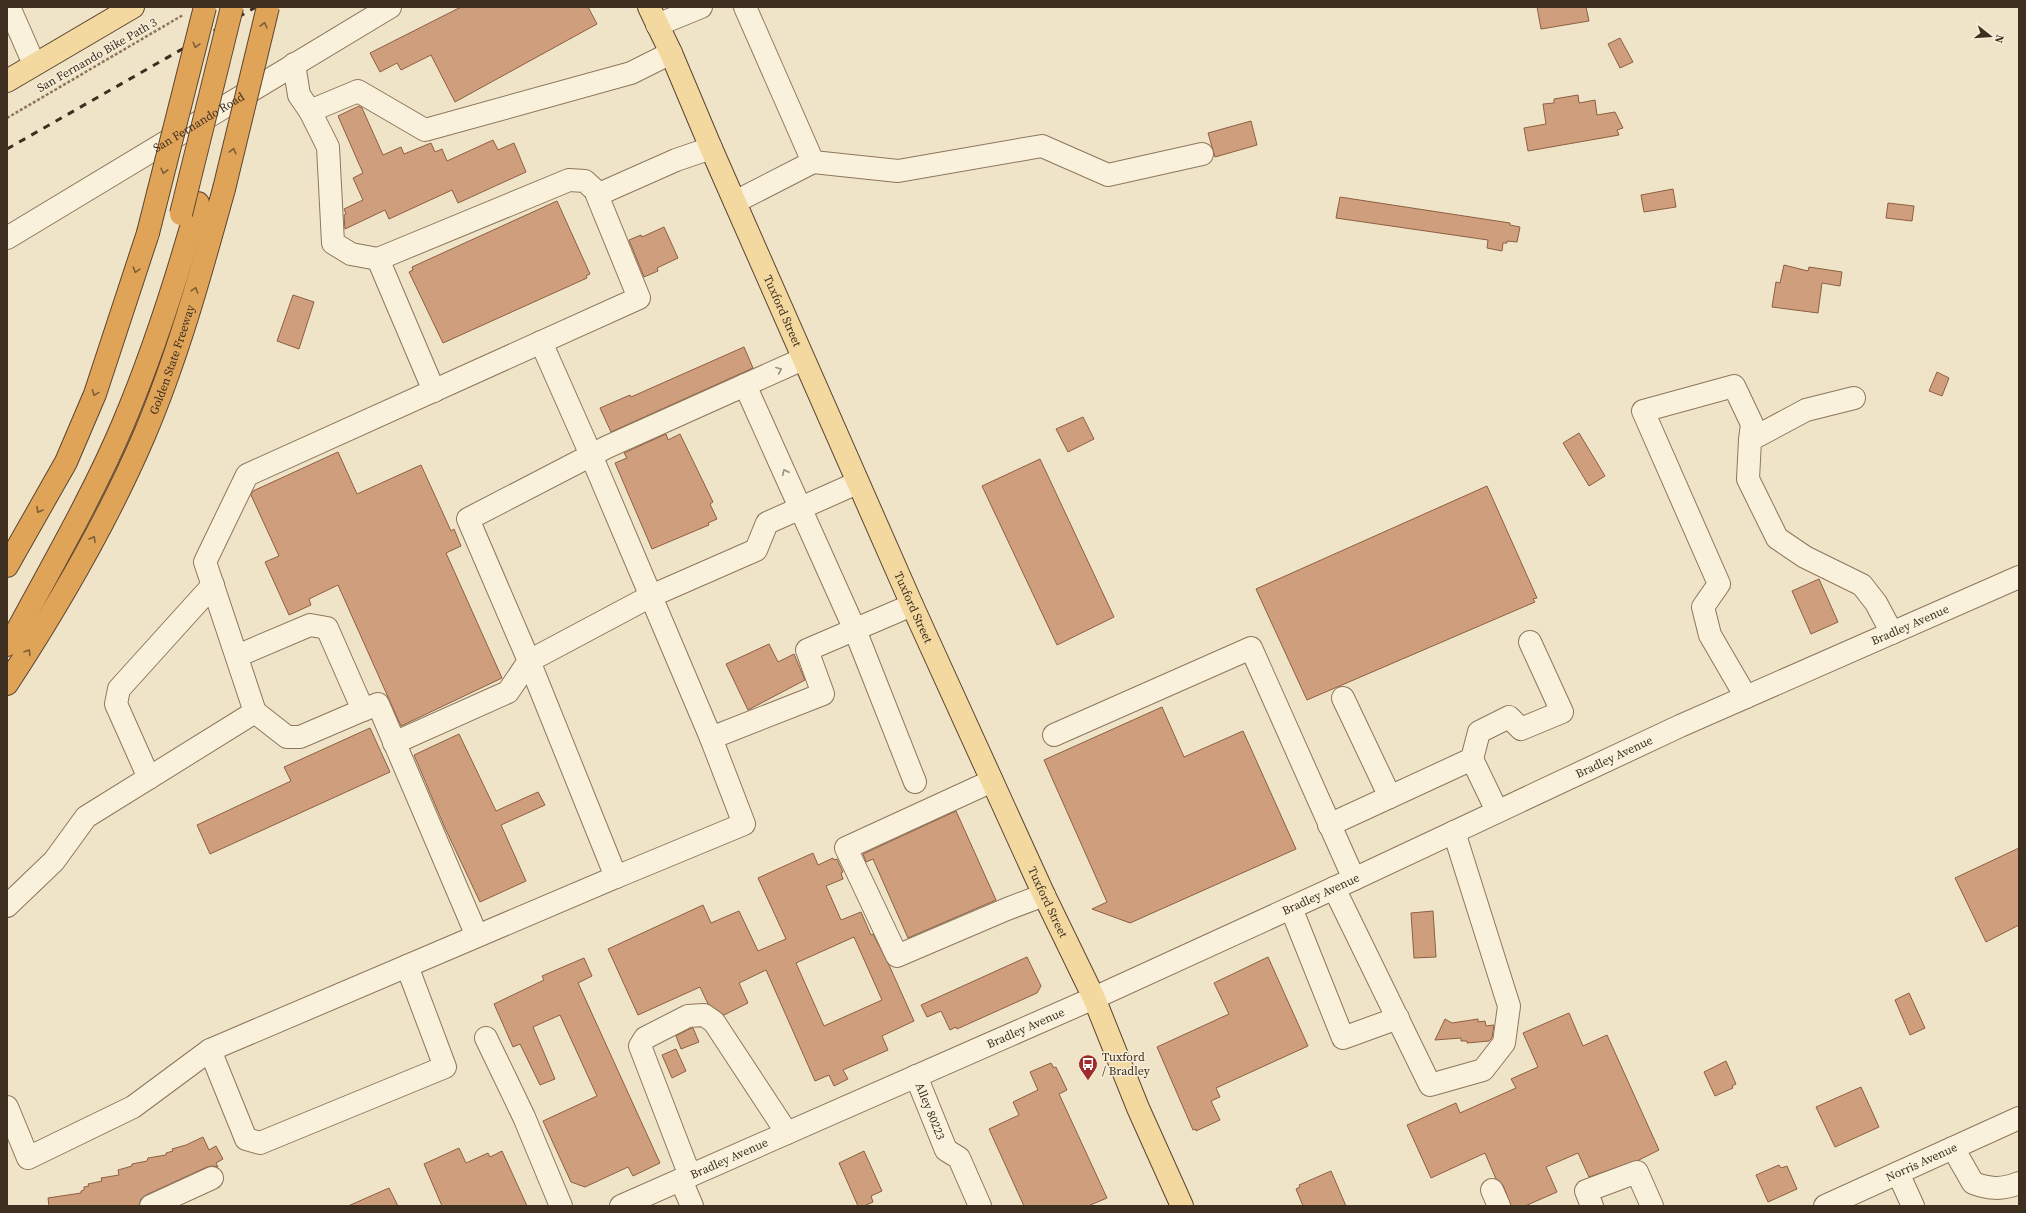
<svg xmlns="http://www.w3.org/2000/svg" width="2026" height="1213" font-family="'Source Serif 4',serif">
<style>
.building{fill:#cf9f7d;stroke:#8d5f41;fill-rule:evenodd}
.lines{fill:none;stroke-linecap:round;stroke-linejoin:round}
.minor-casing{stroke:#8d765c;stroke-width:24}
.major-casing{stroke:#5b4430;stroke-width:24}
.highway-casing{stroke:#5b4430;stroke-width:24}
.path{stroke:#8d765c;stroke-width:2.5;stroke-dasharray:3 2;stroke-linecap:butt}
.minor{stroke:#faf1dc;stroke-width:22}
.major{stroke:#f3d9a0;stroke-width:22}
.highway{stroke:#e0a458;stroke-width:22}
.rail{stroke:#3d2e20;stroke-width:3;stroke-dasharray:7 7;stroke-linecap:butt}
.highway-bridge-casing{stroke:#5b4430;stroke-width:24;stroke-linecap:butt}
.highway-bridge{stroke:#e0a458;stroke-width:22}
.oneway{stroke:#7e5d36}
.oneway2{stroke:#9c907e}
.labels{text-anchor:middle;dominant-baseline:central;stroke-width:3;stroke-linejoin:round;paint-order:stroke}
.street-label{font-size:12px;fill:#3d2e20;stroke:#f7eed8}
.poi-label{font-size:12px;fill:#3d2e20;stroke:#f7eed8;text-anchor:start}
</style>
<rect width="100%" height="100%" fill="#f0e4c8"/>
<g class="building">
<polygon points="461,7 588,7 597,24 455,102 431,55 401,70 397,63 380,72 370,53"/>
<polygon points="1537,7 1586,7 1589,21 1541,29"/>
<polygon points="1620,38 1633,62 1620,68 1608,44"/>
<polygon points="1578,95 1579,103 1595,100 1597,115 1615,112 1623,128 1617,130 1619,135 1528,151 1524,128 1546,124 1543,104 1554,103 1554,99"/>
<polygon points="359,106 362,108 383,155 401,147 404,154 431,143 435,152 442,149 447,161 493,140 498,150 514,143 526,172 458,203 452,190 389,219 385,210 345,229 344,215 346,214 344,209 363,200 353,178 363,173 338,116"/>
<polygon points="1251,121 1257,145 1215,157 1208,133"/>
<polygon points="1673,189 1676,207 1644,212 1641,195"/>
<polygon points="1340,197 1510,223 1510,225 1520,227 1517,242 1507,241 1507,243 1503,243 1502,251 1487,248 1488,240 1336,218"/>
<polygon points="557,201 590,274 586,276 587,278 443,343 409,272 413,270 412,267"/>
<polygon points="1888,203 1914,206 1912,221 1886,218"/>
<polygon points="664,227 678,258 657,268 658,271 644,277 629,240 641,235 642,237"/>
<polygon points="1784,265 1808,271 1809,267 1842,272 1840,286 1822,283 1818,313 1772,307 1776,282 1780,283"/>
<polygon points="293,295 314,302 299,349 277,341"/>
<polygon points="744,347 753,368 611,432 600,408 630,395 631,397"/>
<polygon points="1937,372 1949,378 1942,396 1929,391"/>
<polygon points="1083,417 1094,439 1068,452 1056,429"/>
<polygon points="1579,433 1605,476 1589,486 1563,443"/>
<polygon points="666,434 668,440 680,434 713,502 710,504 717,519 708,523 709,525 652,549 615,463 627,458 624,453"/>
<polygon points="338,452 357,494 421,465 451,531 454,529 461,546 446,553 502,678 401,726 338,585 309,599 311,605 289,615 265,562 279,556 251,495 253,491"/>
<polygon points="1040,459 1114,617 1057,645 982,486"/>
<polygon points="1487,486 1537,598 1533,599 1535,602 1307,700 1256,589"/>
<polygon points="1819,579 1838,622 1811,634 1792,591"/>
<polygon points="769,644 778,662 794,654 805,680 748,710 726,664"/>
<polygon points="1162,707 1184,757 1243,731 1296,849 1130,923 1092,909 1107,902 1044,760"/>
<polygon points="370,728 390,772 210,854 197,825 291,781 284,767"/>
<polygon points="459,734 496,811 538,792 545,805 501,825 526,881 480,902 445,828 414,755"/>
<polygon points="956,811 996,900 908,938 873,859 866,862 863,854"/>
<polygon points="2019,848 2019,925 1986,942 1955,878"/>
<path d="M813,853L818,865L833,858L834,860L837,859L843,872L841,873L843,879L826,886L841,920L861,912L871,935L873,934L889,965L914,1021L882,1036L888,1050L843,1070L848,1079L834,1086L829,1075L815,1081L766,970L739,983L748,1003L724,1015L708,1004L700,987L638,1015L608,949L703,905L711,923L739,911L758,951L786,939L758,878ZM854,937L882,1000L824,1026L796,963Z"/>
<polygon points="1433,911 1436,957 1414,958 1411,913"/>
<polygon points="1027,957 1041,986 1037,993 957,1029 956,1027 950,1030 941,1011 927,1017 921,1005"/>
<polygon points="1268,957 1308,1046 1216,1088 1220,1097 1211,1101 1220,1120 1196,1131 1196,1129 1193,1130 1157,1047 1229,1014 1214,983"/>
<polygon points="584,958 592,976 578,983 660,1163 633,1176 628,1167 585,1187 571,1182 543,1121 597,1096 560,1015 533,1027 555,1079 540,1085 520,1044 513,1047 494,1004 544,980 542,976"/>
<polygon points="1909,993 1925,1028 1910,1035 1895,1000"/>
<polygon points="1569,1013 1583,1046 1607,1035 1659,1150 1639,1160 1589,1177 1578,1153 1546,1167 1557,1192 1525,1206 1511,1206 1503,1185 1496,1179 1485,1153 1431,1178 1407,1125 1456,1103 1460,1113 1516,1088 1511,1079 1538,1067 1523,1033"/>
<polygon points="1445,1019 1452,1023 1478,1019 1478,1022 1485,1021 1486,1026 1494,1025 1492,1038 1489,1041 1467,1043 1467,1041 1461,1041 1461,1038 1435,1040"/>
<polygon points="691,1028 693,1028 699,1042 681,1049 676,1036"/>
<polygon points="676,1049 686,1071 672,1078 662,1055"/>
<polygon points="1726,1061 1736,1084 1732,1086 1733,1088 1715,1096 1704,1072"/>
<polygon points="1051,1063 1054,1068 1056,1067 1067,1090 1059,1094 1107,1198 1088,1206 1024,1206 989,1129 1019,1115 1013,1102 1038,1090 1030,1072"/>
<polygon points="1861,1087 1879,1127 1835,1147 1816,1107"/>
<polygon points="203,1137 209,1150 216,1146 223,1159 216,1163 218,1167 213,1166 207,1167 146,1195 141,1199 139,1206 49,1206 48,1198 81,1193 81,1191 84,1190 84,1187 89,1186 88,1184 102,1181 101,1178 119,1175 118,1170 132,1166 132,1164 147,1161 148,1158 166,1155 166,1153 173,1151 172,1149 186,1145"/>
<polygon points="459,1148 466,1163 488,1153 490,1157 502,1151 527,1206 442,1206 424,1164"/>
<polygon points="864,1151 882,1191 871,1196 873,1202 864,1206 858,1206 839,1163"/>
<polygon points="1779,1165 1781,1168 1787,1166 1797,1189 1768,1202 1756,1175"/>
<polygon points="1331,1171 1346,1206 1303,1206 1296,1189 1300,1187 1299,1185"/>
<polygon points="389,1188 398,1206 348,1206"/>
</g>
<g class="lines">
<defs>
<g id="minor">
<polyline points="9,7 34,64"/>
<polyline points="657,25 701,7"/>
<polyline points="294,64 299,95 310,111 358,91 425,130 631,73 671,53"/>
<polyline points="310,111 328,147 333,243 351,254 378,259"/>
<polyline points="813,162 898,171 1042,146 1108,175 1202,154"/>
<polyline points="735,202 813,162 745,7"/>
<path id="s1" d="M7,238L390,7"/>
<polyline points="541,342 591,455 711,738 823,694 807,650 912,605"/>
<polyline points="745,385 855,630 915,782"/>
<polyline points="434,391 378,259 569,180 585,181 599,194"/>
<polyline points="1854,398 1806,410 1750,440 1748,479 1777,538 1805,557 1862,585 1876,603 1892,633"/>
<polyline points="237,656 310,625 327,628 363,710 378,704 477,936"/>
<polyline points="1746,697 1710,635 1703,607 1719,584 1643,411 1734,386 1752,424 1750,440"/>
<polyline points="1343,698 1390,797"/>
<polyline points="255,712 287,737 300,737 363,710"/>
<polyline points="1054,735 1251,648 1354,879"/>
<polyline points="394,743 508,692 529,661 651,596 756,550 767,523 857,483"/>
<polyline points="1472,759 1497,811"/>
<polyline points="149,778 116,704 119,689 213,585"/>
<polyline points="992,781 846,848 897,956 1007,909 1044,895"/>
<polyline points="1329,825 1472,759 1479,732 1509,717 1521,729 1562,712 1530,642"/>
<polyline points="616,877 744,824 711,738"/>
<polyline points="1334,888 1430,1085 1483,1070 1504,1043 1509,1006 1454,832"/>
<polyline points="7,906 54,861 86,817 255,712 205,562 247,475 639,298 597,195 676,160 711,148"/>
<polyline points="1291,908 1343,1038 1398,1018"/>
<polyline points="486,1038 524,1117 561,1206"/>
<polyline points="210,1050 246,1139 260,1143 445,1067 407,966"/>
<path id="s2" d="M916,1076L946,1150L959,1158L980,1206"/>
<polyline points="7,1107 28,1158 133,1107 210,1050 616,877 529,661 468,519 607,447 803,359"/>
<path d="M1953,1148L1973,1183C1989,1189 2002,1190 2019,1183"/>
<polyline points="1898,1173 1913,1206"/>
<polyline points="690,1176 640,1046 645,1038 688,1016 704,1015 714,1022 787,1133"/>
<polyline points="681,1180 692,1206"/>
<polyline points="1492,1190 1499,1206"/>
<polyline points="151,1206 212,1178"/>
<path id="s3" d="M621,1206L1094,998L1354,879L1680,726L2019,577"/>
<polyline points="1592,1206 1586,1191 1637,1172 1652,1206"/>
<path id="s4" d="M1825,1206L2019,1118"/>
</g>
<g id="major">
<path id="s5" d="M649,7L671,53L711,148L912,605L1044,895L1094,998L1138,1108L1182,1206"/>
<polyline points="7,81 133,7"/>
</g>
<g id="highway">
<polyline points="7,566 66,462 95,394 148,233"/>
<path d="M7,645L18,629C54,562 93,495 123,424C153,353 177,278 198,203"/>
<path id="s6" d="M7,684C58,606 107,522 144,436C178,356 201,272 224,189"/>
</g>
</defs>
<use href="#minor" class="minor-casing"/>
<use href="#major" class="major-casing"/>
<use href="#highway" class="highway-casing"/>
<polyline class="path" points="7,118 183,15"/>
<use href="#minor" class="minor"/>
<use href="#major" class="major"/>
<use href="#highway" class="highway"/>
<polyline class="rail" points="7,149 256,7"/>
<defs>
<g id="highway-bridge">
<polyline points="224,189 268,7"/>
<polyline points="181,214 232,7"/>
<polyline points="148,233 205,7"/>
</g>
</defs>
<use href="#highway-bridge" class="highway-bridge-casing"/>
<use href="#highway-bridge" class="highway-bridge"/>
</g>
<defs><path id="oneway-chevron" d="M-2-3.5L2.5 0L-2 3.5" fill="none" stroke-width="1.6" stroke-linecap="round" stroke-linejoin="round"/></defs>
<g class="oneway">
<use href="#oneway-chevron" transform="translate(264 25) rotate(-76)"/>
<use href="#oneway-chevron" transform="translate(196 45) rotate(104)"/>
<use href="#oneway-chevron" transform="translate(233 151) rotate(-76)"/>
<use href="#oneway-chevron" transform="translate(164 171) rotate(104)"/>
<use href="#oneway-chevron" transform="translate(136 270) rotate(107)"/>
<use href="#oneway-chevron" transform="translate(195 290) rotate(-73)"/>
<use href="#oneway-chevron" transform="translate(95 393) rotate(111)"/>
<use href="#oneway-chevron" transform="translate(39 510) rotate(120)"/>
<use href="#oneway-chevron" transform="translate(93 539) rotate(-61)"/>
<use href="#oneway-chevron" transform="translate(28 652) rotate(-57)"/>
</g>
<g class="oneway2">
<use href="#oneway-chevron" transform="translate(779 370) rotate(-23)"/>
<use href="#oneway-chevron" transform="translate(785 472) rotate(-115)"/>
</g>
<defs>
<symbol id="bus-pin" viewBox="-11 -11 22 30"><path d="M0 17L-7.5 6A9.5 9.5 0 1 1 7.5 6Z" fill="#9e2a2b" stroke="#f7eed8"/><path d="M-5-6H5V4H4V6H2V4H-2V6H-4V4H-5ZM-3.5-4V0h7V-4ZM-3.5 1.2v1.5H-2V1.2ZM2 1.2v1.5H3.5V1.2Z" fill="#fff"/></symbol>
</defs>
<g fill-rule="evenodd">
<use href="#bus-pin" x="1077" y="1053" width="22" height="30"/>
</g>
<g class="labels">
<g class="street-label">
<text transform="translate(97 55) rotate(-30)">San Fernando Bike Path 3</text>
<text stroke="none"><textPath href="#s1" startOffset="224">San Fernando Road</textPath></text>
<text stroke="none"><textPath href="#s5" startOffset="332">Tuxford Street</textPath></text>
<text stroke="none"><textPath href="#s6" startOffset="365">Golden State Freeway</textPath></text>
<text stroke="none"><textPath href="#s5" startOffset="656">Tuxford Street</textPath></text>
<text stroke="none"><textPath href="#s3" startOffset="1414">Bradley Avenue</textPath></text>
<text stroke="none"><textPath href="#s3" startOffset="1090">Bradley Avenue</textPath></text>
<text stroke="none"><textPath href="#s3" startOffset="766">Bradley Avenue</textPath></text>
<text stroke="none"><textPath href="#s5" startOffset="980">Tuxford Street</textPath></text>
<text stroke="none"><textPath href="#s3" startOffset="442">Bradley Avenue</textPath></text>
<text stroke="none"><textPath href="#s2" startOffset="38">Alley 80223</textPath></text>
<text stroke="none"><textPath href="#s3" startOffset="118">Bradley Avenue</textPath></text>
<text stroke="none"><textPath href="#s4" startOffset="106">Norris Avenue</textPath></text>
</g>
<g class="poi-label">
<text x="1102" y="1057">Tuxford<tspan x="1102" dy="14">/ Bradley</tspan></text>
</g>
</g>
<rect width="2026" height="1213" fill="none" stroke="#3d2e20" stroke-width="16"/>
<g transform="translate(1990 36) rotate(107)" stroke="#f7eed8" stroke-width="3" paint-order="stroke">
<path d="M0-3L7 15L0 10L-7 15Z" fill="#3d2e20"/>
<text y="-6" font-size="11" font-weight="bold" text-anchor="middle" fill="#3d2e20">N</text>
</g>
</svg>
